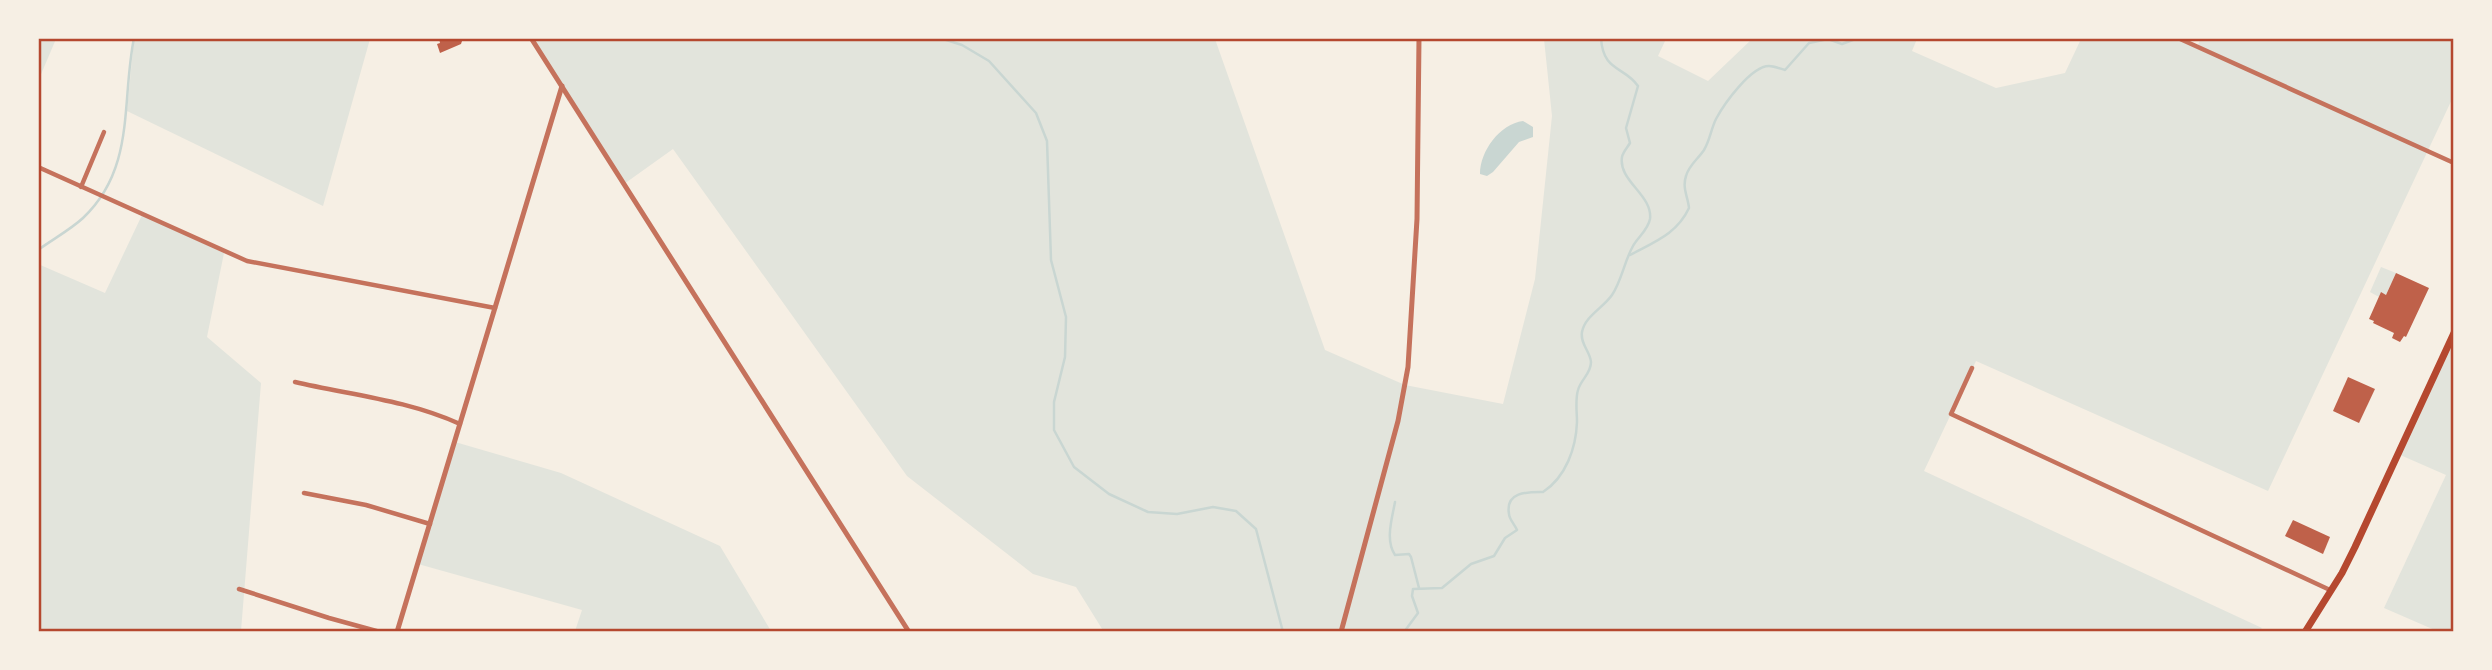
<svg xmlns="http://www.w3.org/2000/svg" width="2492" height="670" font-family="Inter,sans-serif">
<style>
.green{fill:#e2e4dc}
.water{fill:#c9d6d2}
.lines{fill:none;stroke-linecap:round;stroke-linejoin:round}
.stream{stroke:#c9d6d2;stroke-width:2.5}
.building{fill:#bf614a}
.minor{stroke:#c5725c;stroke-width:4.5}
.tertiary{stroke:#c5725c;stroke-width:5}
.trunk{stroke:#b5482f;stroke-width:7}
.neatline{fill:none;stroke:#b5482f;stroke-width:2.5}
</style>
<rect width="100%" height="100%" fill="#f6efe4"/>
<g class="green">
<polygon points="39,38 56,39 39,79 38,39"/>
<polygon points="2201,38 2453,39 2454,95 2268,491 1976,361 1924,471 2262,628 2259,631 1104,632 1076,587 1033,574 907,476 673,149 624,184 531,39 1215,39 1325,350 1405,385 1503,404 1535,279 1552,116 1544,39 1666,39 1658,56 1708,81 1752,39 1917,39 1912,51 1996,88 2065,73 2081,39 2178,39 2197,47"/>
<polygon points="134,39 370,39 323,206 127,111"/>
<polygon points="142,215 224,253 207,337 261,383 241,631 39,631 38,264 105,293"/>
<polygon points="2381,267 2396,273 2386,295 2381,293 2379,297 2370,292"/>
<polygon points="2453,333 2453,631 2437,631 2384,608 2446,475 2398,454"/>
<polygon points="455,442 561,473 720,546 771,631 575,631 582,610 418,564"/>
</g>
<path class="water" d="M1523,121L1533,127V137L1519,142L1493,172L1487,176L1480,174C1480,151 1500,124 1523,121Z"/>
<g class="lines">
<g class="stream">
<polyline points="940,38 962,45 989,61 1036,113 1047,141 1051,260 1066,317 1065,357 1054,402 1054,430 1074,467 1109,494 1148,512 1177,514 1213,507 1236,511 1256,529 1283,632"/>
<path d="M38,250C53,239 70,230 83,218C136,168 121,102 134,38"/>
<path d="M1630,255C1654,242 1677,234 1689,208C1688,197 1682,188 1686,176C1689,165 1698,159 1704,150C1710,140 1711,129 1716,119C1724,104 1751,66 1769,66C1774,66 1781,69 1785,70L1809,43L1828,39L1842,44L1858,38"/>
<path d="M1395,502C1392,519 1385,540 1395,555L1409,554L1411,557L1419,588"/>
<polyline points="38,631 44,632"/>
<path d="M1404,632L1418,613L1412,596L1413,589L1442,588L1471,564L1494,556L1505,538L1517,530C1515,525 1509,519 1509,514C1505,491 1529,492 1543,492C1566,477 1576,448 1577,422C1577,412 1575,400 1578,390C1581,379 1591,374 1591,362C1590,351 1580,344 1582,332C1585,316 1603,308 1612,295C1622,280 1624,262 1633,246C1638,237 1648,230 1650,219C1653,195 1618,181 1622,157C1623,152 1627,148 1630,143L1626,128L1638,86C1624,66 1603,72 1601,38"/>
</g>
</g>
<g class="building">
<polygon points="439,38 463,38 461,44 440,53 437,44 440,43"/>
<polygon points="2396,273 2429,288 2406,337 2404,336 2400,342 2392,338 2394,333 2373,323 2374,321 2369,319 2381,292 2386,295"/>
<polygon points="2348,377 2375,389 2359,423 2333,411"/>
<polygon points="2293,520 2330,537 2323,554 2285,536"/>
</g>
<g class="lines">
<g class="minor">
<polyline points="2178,38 2454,163"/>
<polyline points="38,167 247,261 495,308"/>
<polyline points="81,187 104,132"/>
<polyline points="1972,368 1951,414 2330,590"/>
<path d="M295,382C351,395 407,400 460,424"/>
<polyline points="304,493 366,505 430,524"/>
<polyline points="239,589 329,618 380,632"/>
</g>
<g class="tertiary">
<polyline points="531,38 909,632"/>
<polyline points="397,632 562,86"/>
<polyline points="1341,632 1398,421 1408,367 1417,219 1419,38"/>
</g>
<polyline class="trunk" points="2305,632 2342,573 2355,547 2454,333"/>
</g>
<rect width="2492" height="670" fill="none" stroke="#f6efe4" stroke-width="80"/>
<rect x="40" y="40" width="2412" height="590" class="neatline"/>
</svg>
